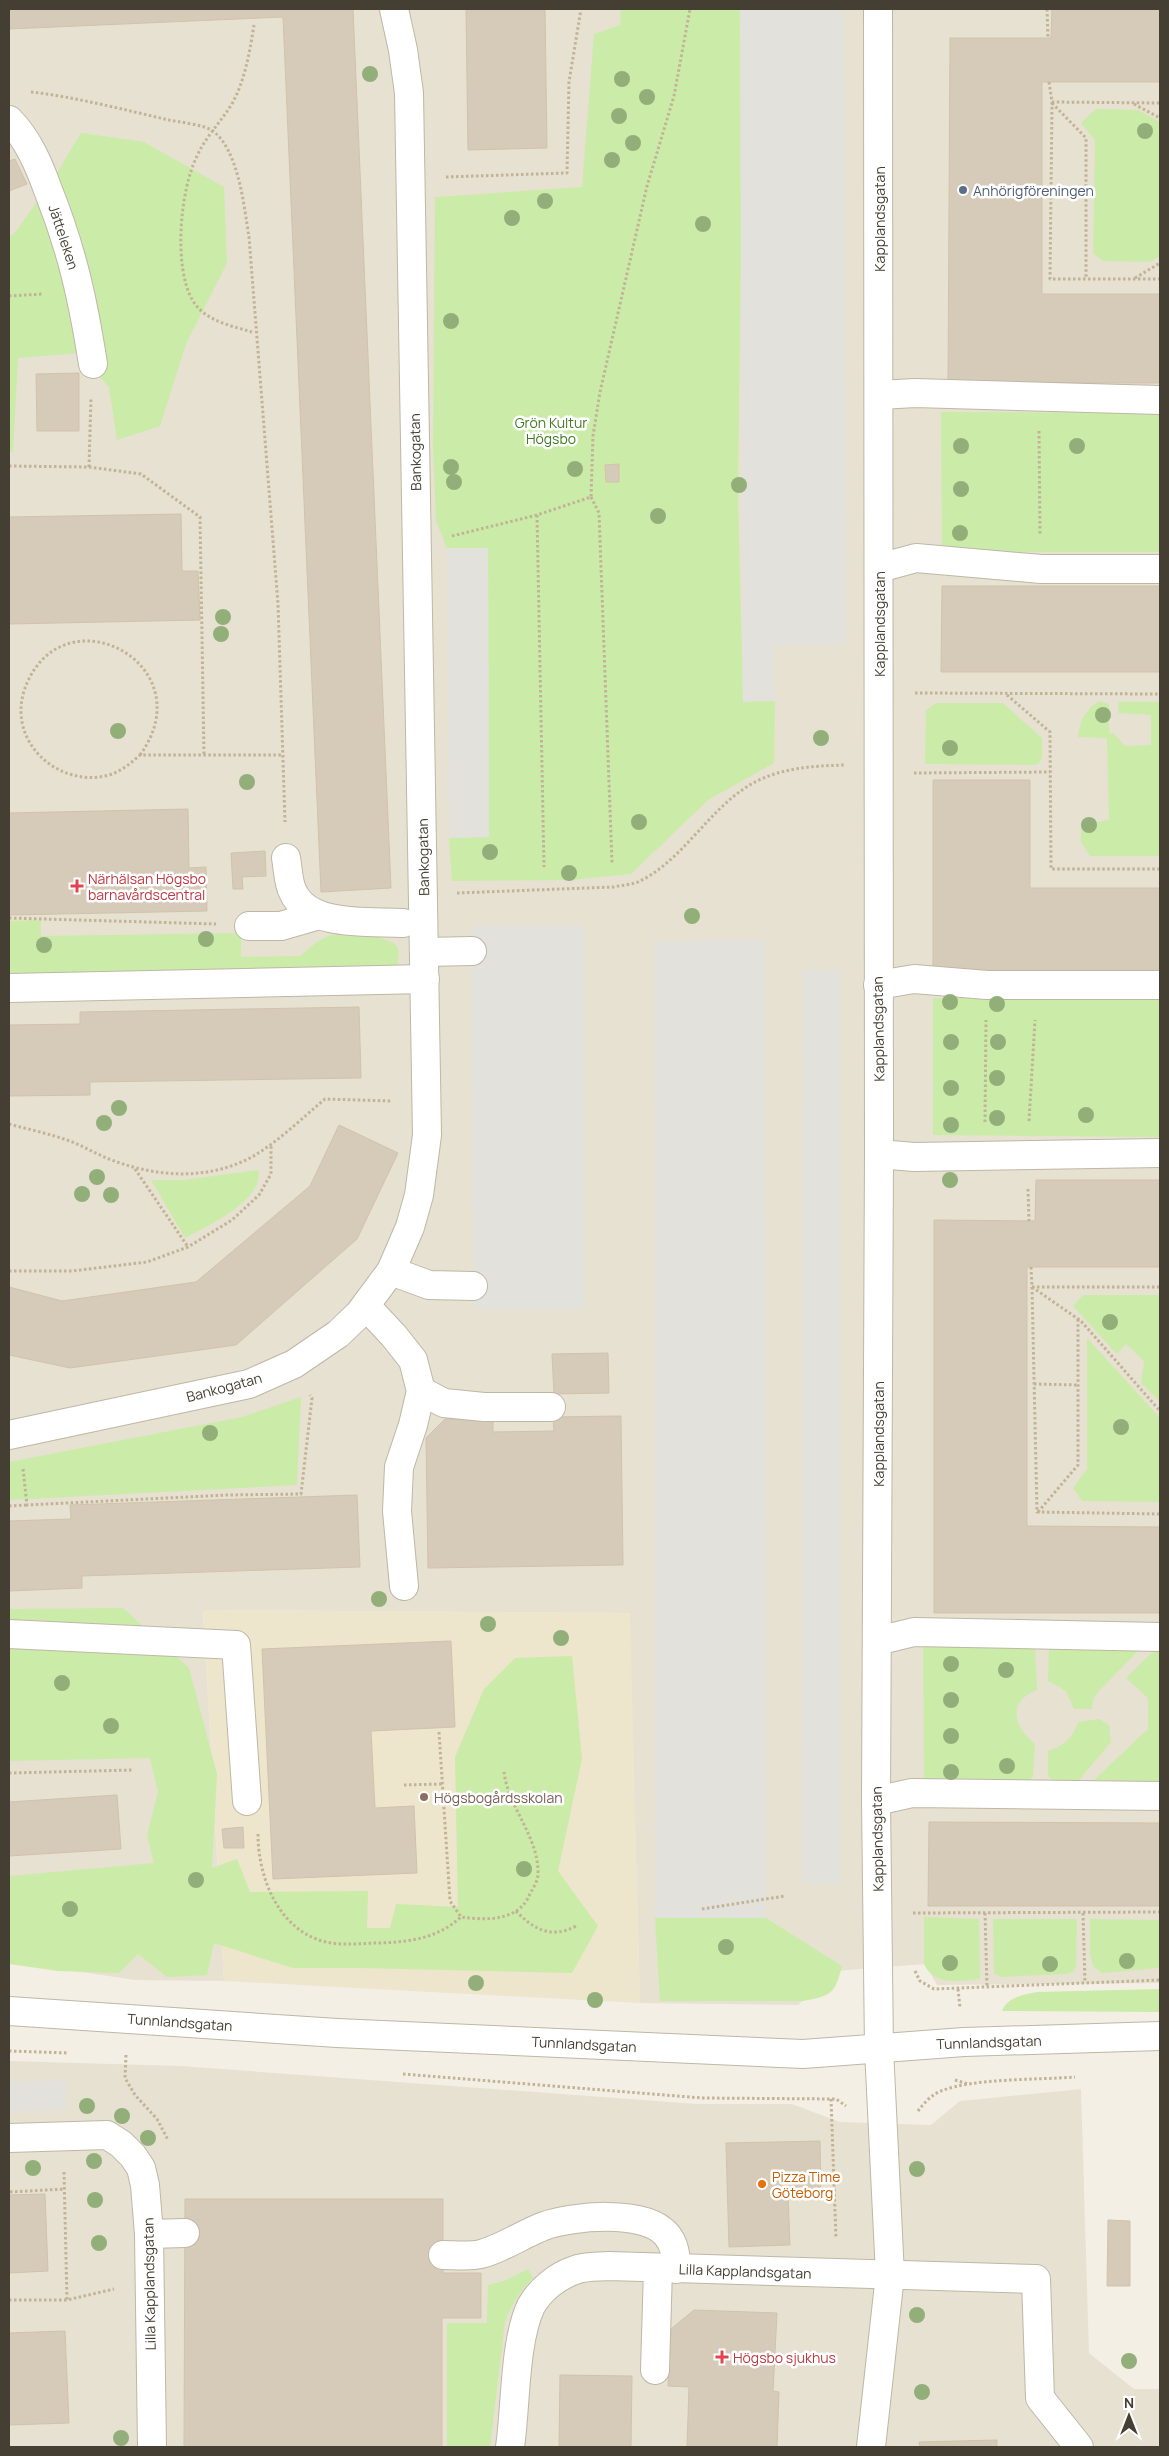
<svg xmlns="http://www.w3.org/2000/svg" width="1169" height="2456" font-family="Manrope,sans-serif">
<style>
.residential{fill:#e7e1d1}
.education{fill:#ede5cc}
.green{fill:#cbeba9}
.parking{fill:#e3e1dc}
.building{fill:#d5cbb8;stroke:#d1c3ab}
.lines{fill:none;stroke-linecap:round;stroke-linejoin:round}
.minor-casing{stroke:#bfb7a6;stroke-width:30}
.path{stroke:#c2b396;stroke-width:3;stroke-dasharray:2.5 2.5;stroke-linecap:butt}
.minor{stroke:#fff;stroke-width:28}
.tree{fill:#92af7a}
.service-dot{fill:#5c6f8a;stroke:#fff;stroke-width:2}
.health-dot{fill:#e0444e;stroke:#fff;stroke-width:2}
.education-dot{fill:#8d6e63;stroke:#fff;stroke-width:2}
.food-dot{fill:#e8710a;stroke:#fff;stroke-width:2}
.labels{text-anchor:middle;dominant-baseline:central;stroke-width:5;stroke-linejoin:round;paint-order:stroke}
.service-label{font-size:14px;fill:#4e5e75;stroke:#fff;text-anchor:start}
.street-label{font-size:14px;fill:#453f33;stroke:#fff}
.park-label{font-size:14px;fill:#427b23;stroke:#fff}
.health-label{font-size:14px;fill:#be3a42;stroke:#fff;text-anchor:start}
.education-label{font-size:14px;fill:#785e54;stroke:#fff;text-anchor:start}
.food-label{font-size:14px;fill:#c56008;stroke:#fff;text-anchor:start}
</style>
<rect width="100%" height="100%" fill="#f3efe4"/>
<g class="residential">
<polygon points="9,9 1160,9 1160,1983 937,1985 925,1964 836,1971 798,2005 640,2003 629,1613 203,1610 224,1981 135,1980 9,1961"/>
<polygon points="9,2061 181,2066 697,2104 792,2104 840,2122 931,2125 960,2101 1081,2089 1089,2353 1134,2389 1160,2389 1160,2447 9,2447"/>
</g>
<polygon class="education" points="203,1610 630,1613 640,2003 224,1981"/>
<g class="green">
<polygon points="621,9 740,9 741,252 738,494 743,701 775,701 774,763 708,800 631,874 571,880 452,881 449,838 489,837 488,548 447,548 436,521 433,447 435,197 582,187 594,34 620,25"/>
<polygon points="1096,109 1138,110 1160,122 1160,256 1150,262 1103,261 1093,253 1095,140 1081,123"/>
<polygon points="81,133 144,142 224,187 227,263 186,344 160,426 117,440 109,387 78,353 18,358 13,452 9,452 9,236 14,234 54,178"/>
<polygon points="941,412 1160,413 1160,552 942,552"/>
<path d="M1099,701L1109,704V733L1114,734L1125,746L1151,745V715L1118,713L1119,702H1160V856H1090L1081,842V825L1109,820L1107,738L1078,737C1080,720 1085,711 1099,701Z"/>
<polygon points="936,703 1003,703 1042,738 1042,758 1038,764 1033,765 925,764 926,710"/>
<polygon points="41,920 41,936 241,933 241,957 300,956 318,941 331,935 378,937 394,943 399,950 397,970 9,975 9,921"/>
<polygon points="933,998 1160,998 1160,1137 933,1135"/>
<path d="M258,1170C266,1199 205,1228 185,1238L151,1180H184Z"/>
<polygon points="1083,1295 1160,1295 1160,1402 1141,1383 1144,1361 1126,1344 1117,1354 1073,1306"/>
<polygon points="1087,1338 1160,1418 1160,1502 1082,1501 1073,1488 1087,1469"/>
<polygon points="301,1397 297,1485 9,1500 9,1462 242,1417"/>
<polygon points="123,1608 189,1668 217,1774 212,1868 237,1859 250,1892 368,1891 367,1928 390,1928 396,1904 458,1907 455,1757 484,1689 515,1658 572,1656 582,1759 558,1871 598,1926 572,1973 359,1968 293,1968 214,1943 207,1975 167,1977 138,1954 119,1973 58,1971 9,1964 9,1876 154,1863 147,1835 158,1792 150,1758 9,1761 9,1609"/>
<path d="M926,1645L1035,1647L1037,1690C1006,1702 1014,1727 1035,1744L1033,1776L1027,1783L927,1782L924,1778L923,1648Z"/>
<polygon points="1142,1647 1097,1693 1093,1700 1092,1709 1074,1709 1066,1691 1048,1681 1049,1648"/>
<polygon points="1158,1647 1160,1647 1160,1782 1094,1780 1148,1729 1148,1698 1126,1678"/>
<path d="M1099,1719L1109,1725L1111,1742L1079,1780H1052L1048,1776V1751C1064,1746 1073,1738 1078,1722Z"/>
<path d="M924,1917L979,1919L980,1979C960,1981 934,1986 924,1964Z"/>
<path d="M655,1918H766L842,1966C835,1994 831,1996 803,2001H660Z"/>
<polygon points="993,1919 1077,1919 1076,1967 1073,1972 1066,1974 1001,1977 994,1973"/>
<polygon points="1090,1919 1160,1920 1160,1966 1158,1968 1102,1973 1093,1966 1090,1954"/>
<path d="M1160,1989V2012L1002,2011C1007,1997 1023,1995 1037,1992Z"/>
<path d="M528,2269L533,2278C520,2291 511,2305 505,2322L490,2447H447V2323H487L488,2285L504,2281Z"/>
</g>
<g class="parking">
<polygon points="740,9 844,9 846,645 774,645 775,701 743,702"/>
<polygon points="447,548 488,548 489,837 449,838"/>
<polygon points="472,926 584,926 584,1309 473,1309"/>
<polygon points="765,940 766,1918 655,1918 654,941"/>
<polygon points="803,970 840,970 840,1884 802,1884"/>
<polygon points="66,2080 67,2109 9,2112 9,2082"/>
</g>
<g class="building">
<polygon points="9,9 353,9 391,888 321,892 283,17 9,29"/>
<polygon points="466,9 545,9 547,148 468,150"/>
<polygon points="1052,9 1160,9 1160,82 1042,82 1042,294 1160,294 1160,383 948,383 950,38 1051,38"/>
<polygon points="15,159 27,184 9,191 9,161"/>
<polygon points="79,373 79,431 37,431 36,374"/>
<polygon points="619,464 619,482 606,482 605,465"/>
<polygon points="181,514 182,571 198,571 200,620 9,624 9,517"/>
<polygon points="942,586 1160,586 1160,672 941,672"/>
<polygon points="933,780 1030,780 1030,888 1160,888 1160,979 933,979"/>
<polygon points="188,809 189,868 206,867 207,911 9,915 9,813"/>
<polygon points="265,851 266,876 242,877 243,889 233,889 231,853"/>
<polygon points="359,1007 361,1078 90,1082 90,1095 9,1096 9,1025 80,1024 80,1012"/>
<polygon points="339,1125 398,1153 357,1239 236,1345 70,1368 9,1355 9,1287 62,1301 196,1282 310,1186"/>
<polygon points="1036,1180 1160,1180 1160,1267 1027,1267 1027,1526 1160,1527 1160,1613 934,1613 934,1220 1035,1221"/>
<polygon points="608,1353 609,1393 554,1394 552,1354"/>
<polygon points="621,1416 623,1565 428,1568 426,1438 445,1419 493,1419 493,1432 554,1431 553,1417"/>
<polygon points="357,1495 360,1567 82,1576 82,1588 9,1591 9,1521 71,1519 70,1505"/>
<polygon points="451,1641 455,1727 371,1731 375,1808 414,1806 417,1873 273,1879 262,1649"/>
<polygon points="117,1795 121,1849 9,1856 9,1802"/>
<polygon points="929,1822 1160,1823 1160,1906 928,1906"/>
<polygon points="243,1827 244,1848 224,1848 222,1829"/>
<polygon points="820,2141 821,2194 788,2195 790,2245 729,2247 726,2143"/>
<polygon points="45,2194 48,2271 9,2273 9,2195"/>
<polygon points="185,2199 443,2199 443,2273 481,2273 481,2318 442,2318 442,2447 184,2447"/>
<polygon points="1108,2220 1130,2221 1130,2286 1107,2286"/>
<polygon points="694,2310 777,2313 773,2391 779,2392 777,2447 687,2447 689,2387 668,2386 671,2329"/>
<polygon points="65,2331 69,2423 9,2425 9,2333"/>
<polygon points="560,2375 632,2376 631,2447 559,2447"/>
<polygon points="997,2440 997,2447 920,2447 919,2442"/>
</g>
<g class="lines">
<defs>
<g id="minor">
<path d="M9,120C28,139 39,165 48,190C72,250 83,300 93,364"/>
<polyline points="880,395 915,393 1160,400"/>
<polyline points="879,568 916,558 1041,569 1160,569"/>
<path d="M286,858C288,868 288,883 293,892C309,928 370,921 403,923"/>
<polyline points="249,926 281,926 319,915"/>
<polyline points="425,952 472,951"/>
<polyline points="878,985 914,979 987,985 1160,985"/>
<polyline points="9,988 425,979"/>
<polyline points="879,1154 914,1157 1160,1153"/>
<polyline points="391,1271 429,1285 473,1286"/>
<polyline points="366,1306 394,1336 413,1360 421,1391 413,1425 399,1467 397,1511 404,1586"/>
<polyline points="421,1391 444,1403 484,1407 551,1407"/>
<polyline points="9,1435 249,1384 294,1364 338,1334 359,1314 391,1271 410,1227 419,1195 427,1135 409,93 403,50 394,9"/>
<polyline points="9,1634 236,1645 247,1801"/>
<polyline points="877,1641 914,1632 1160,1637"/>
<polyline points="876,1801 912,1793 1160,1796"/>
<polyline points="9,2011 337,2033 803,2054 964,2042 1160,2036"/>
<polyline points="9,2138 107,2135 121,2144 133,2156 141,2168 145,2185 149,2234 152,2447"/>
<polyline points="149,2234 185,2233"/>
<path d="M443,2255C454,2255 469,2257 481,2254C503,2248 523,2234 544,2226C572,2216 644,2209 666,2234C675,2244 676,2256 676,2269"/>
<polyline points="655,2370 658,2269"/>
<path d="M510,2447C516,2407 514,2342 531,2306C540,2290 557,2276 575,2270C585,2266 598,2267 609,2266L1036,2279L1040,2398L1079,2447"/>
<polyline points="871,2447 890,2275 879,2049 876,1801 879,1154 878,9"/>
</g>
</defs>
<use href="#minor" class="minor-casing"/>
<g class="path">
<polyline points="1047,9 1048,38"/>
<polyline points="1049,82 1052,102 1160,103"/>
<path d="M31,92C76,97 125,110 169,120C179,122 205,125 213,131C239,151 244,207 249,237L278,604L285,822"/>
<polyline points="1052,102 1050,279 1160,279"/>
<polyline points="1052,103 1086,138 1086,279"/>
<polyline points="1134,104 1160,118"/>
<polyline points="446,177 567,173 569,82 581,9"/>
<polyline points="1135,278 1160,263"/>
<polyline points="9,296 43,294"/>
<path d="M252,332C232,326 205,321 193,301C173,268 180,190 197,156C206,136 222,121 233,102C245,80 250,50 254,25"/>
<polyline points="1039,431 1040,535"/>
<polyline points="9,466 89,467 141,474 200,517 204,755"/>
<polyline points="89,467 91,397"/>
<polyline points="591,497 599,513 612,863"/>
<polyline points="537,515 544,867"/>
<polyline points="452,536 537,515 591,497 593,436 600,392 647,186 674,96 690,9"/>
<polyline points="915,693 1160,694"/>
<polyline points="1007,695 1050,732 1051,869 1160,869"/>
<path d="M140,755C203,668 75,596 31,675C23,689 19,705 22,722C29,759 68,784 105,776C119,773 130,764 140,755H283"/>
<polyline points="914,773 1050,772"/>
<path d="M457,893L613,887C622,885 632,885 640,881C681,861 707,813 745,788C775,768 810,766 845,765"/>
<polyline points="9,918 216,924"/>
<polyline points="1029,1121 1035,1020"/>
<polyline points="985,1122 986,1020"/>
<path d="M9,1124C27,1129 46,1133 64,1139C80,1144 94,1153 109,1159C155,1177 205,1181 250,1158C277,1143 301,1119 325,1099L391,1101"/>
<polyline points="135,1169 188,1247"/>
<polyline points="1028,1189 1029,1221"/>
<polyline points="1031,1267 1032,1287 1160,1287"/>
<polyline points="9,1271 72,1271 147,1262 188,1247 232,1220 259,1195 271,1174 271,1144"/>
<polyline points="1032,1287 1037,1512 1160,1514"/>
<polyline points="1032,1287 1081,1321 1160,1411"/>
<polyline points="1034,1384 1078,1385"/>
<polyline points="23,1469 27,1505 228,1495 301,1494 312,1398 310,1395"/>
<polyline points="9,1506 27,1505"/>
<polyline points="1038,1512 1078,1465 1078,1319"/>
<polyline points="439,1732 450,1901 461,1917"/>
<polyline points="9,1773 133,1770"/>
<polyline points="404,1785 443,1784"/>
<path d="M258,1834C258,1878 279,1931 326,1942C344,1946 362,1943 380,1943C410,1942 438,1938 461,1917C484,1920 515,1922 528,1898C531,1891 538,1882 538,1874C539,1837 508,1807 504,1772"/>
<polyline points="702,1909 785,1896"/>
<path d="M516,1911C534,1930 552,1939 576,1926"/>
<polyline points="913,1913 1160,1912"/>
<polyline points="985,1913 987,1987"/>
<polyline points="1083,1913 1085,1983"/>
<polyline points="915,1971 920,1981 934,1989 1160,1980"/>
<polyline points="958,1989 960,2008"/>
<polyline points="9,2051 68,2053"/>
<polyline points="126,2055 125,2078 135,2095 157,2119 168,2140"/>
<polyline points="403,2074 702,2098 836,2099 846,2106"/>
<polyline points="955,2080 968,2084"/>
<polyline points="831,2099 836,2238"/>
<path d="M918,2111C924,2103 931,2095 941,2091C974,2078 1037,2080 1075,2077"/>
<polyline points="64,2172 67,2300"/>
<polyline points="10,2192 65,2189"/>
<polyline points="9,2300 67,2300 114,2289"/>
</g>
<use href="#minor" class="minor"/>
</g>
<g class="tree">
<circle cx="370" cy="74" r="8"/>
<circle cx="622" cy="79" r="8"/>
<circle cx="647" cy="97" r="8"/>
<circle cx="619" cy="116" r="8"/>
<circle cx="1145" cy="131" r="8"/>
<circle cx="633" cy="143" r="8"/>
<circle cx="612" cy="160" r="8"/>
<circle cx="545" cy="201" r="8"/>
<circle cx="512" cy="218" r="8"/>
<circle cx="703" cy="224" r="8"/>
<circle cx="451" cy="321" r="8"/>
<circle cx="961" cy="446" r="8"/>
<circle cx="1077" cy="446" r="8"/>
<circle cx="451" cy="467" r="8"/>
<circle cx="575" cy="469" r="8"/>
<circle cx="454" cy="482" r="8"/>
<circle cx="739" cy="485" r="8"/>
<circle cx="961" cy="489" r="8"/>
<circle cx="658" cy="516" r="8"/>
<circle cx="960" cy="533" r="8"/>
<circle cx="223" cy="617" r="8"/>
<circle cx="221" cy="634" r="8"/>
<circle cx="1103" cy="715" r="8"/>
<circle cx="118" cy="731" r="8"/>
<circle cx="821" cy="738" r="8"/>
<circle cx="950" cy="748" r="8"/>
<circle cx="247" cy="782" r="8"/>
<circle cx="639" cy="822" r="8"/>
<circle cx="1089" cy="825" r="8"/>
<circle cx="490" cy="852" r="8"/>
<circle cx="569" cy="873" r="8"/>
<circle cx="692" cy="916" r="8"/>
<circle cx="206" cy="939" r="8"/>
<circle cx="44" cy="945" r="8"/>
<circle cx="950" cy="1002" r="8"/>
<circle cx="997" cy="1004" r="8"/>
<circle cx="951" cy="1042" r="8"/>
<circle cx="998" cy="1042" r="8"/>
<circle cx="997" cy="1078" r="8"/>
<circle cx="951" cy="1088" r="8"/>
<circle cx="119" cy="1108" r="8"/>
<circle cx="1086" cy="1115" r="8"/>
<circle cx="997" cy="1118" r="8"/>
<circle cx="104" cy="1123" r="8"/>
<circle cx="951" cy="1125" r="8"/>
<circle cx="97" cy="1177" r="8"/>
<circle cx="950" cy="1180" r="8"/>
<circle cx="82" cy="1194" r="8"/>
<circle cx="111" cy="1195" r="8"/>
<circle cx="1110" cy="1322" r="8"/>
<circle cx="1121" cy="1427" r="8"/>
<circle cx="210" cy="1433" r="8"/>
<circle cx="379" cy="1599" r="8"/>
<circle cx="488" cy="1624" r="8"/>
<circle cx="561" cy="1638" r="8"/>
<circle cx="951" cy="1664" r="8"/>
<circle cx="1006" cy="1670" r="8"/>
<circle cx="62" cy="1683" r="8"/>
<circle cx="951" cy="1700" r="8"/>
<circle cx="111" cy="1726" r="8"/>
<circle cx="951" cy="1736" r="8"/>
<circle cx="1007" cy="1766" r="8"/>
<circle cx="951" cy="1772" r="8"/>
<circle cx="524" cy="1869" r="8"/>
<circle cx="196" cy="1880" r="8"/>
<circle cx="70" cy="1909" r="8"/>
<circle cx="726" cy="1947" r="8"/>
<circle cx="1127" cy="1961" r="8"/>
<circle cx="950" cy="1963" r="8"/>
<circle cx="1050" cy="1964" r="8"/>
<circle cx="476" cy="1983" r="8"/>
<circle cx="595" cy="2000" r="8"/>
<circle cx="87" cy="2106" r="8"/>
<circle cx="122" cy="2116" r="8"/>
<circle cx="148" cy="2138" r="8"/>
<circle cx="94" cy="2161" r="8"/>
<circle cx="33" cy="2168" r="8"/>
<circle cx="917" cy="2169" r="8"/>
<circle cx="95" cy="2200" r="8"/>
<circle cx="99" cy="2243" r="8"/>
<circle cx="917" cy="2315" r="8"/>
<circle cx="1129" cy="2361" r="8"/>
<circle cx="922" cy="2392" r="8"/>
<circle cx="121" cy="2438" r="8"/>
</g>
<circle class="service-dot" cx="963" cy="190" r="5"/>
<g class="health-dot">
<path d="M74.5 878.5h5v5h5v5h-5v5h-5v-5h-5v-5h5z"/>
<path d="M719.5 2349.5h5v5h5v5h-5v5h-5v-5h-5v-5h5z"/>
</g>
<circle class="education-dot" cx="424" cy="1797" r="5"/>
<circle class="food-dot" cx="762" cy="2184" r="5"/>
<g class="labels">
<g class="service-label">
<text x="973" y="190">Anhörigföreningen</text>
</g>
<g class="street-label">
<text transform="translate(879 219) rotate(-90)">Kapplandsgatan</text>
<text transform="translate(64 237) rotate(72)">Jätteleken</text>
<text transform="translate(415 452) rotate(-91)">Bankogatan</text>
<text transform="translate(879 624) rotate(-90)">Kapplandsgatan</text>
<text transform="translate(423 857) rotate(-91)">Bankogatan</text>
<text transform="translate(878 1029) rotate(-91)">Kapplandsgatan</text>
<text transform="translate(224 1387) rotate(-15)">Bankogatan</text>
<text transform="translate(878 1434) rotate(-90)">Kapplandsgatan</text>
<text transform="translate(877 1839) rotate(-91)">Kapplandsgatan</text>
<text transform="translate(180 2022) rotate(4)">Tunnlandsgatan</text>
<text transform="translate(989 2042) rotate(-2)">Tunnlandsgatan</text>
<text transform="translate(584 2044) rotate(3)">Tunnlandsgatan</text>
<text transform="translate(745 2271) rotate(2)">Lilla Kapplandsgatan</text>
<text transform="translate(149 2284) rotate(-91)">Lilla Kapplandsgatan</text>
</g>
<g class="park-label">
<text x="551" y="422">Grön Kultur<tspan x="551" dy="16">Högsbo</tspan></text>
</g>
<g class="health-label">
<text x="88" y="878">Närhälsan Högsbo<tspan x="88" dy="16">barnavårdscentral</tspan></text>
<text x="733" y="2357">Högsbo sjukhus</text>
</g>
<g class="education-label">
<text x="434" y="1797">Högsbogårdsskolan</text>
</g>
<g class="food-label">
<text x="772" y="2176">Pizza Time<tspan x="772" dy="16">Göteborg</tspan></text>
</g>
</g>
<rect width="1169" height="2456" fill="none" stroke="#453f33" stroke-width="20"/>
<g transform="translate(1129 2416)" stroke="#ffffff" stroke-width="4" paint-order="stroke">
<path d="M0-4L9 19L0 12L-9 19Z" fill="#453f33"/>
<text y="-8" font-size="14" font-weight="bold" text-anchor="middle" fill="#453f33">N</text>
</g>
</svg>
